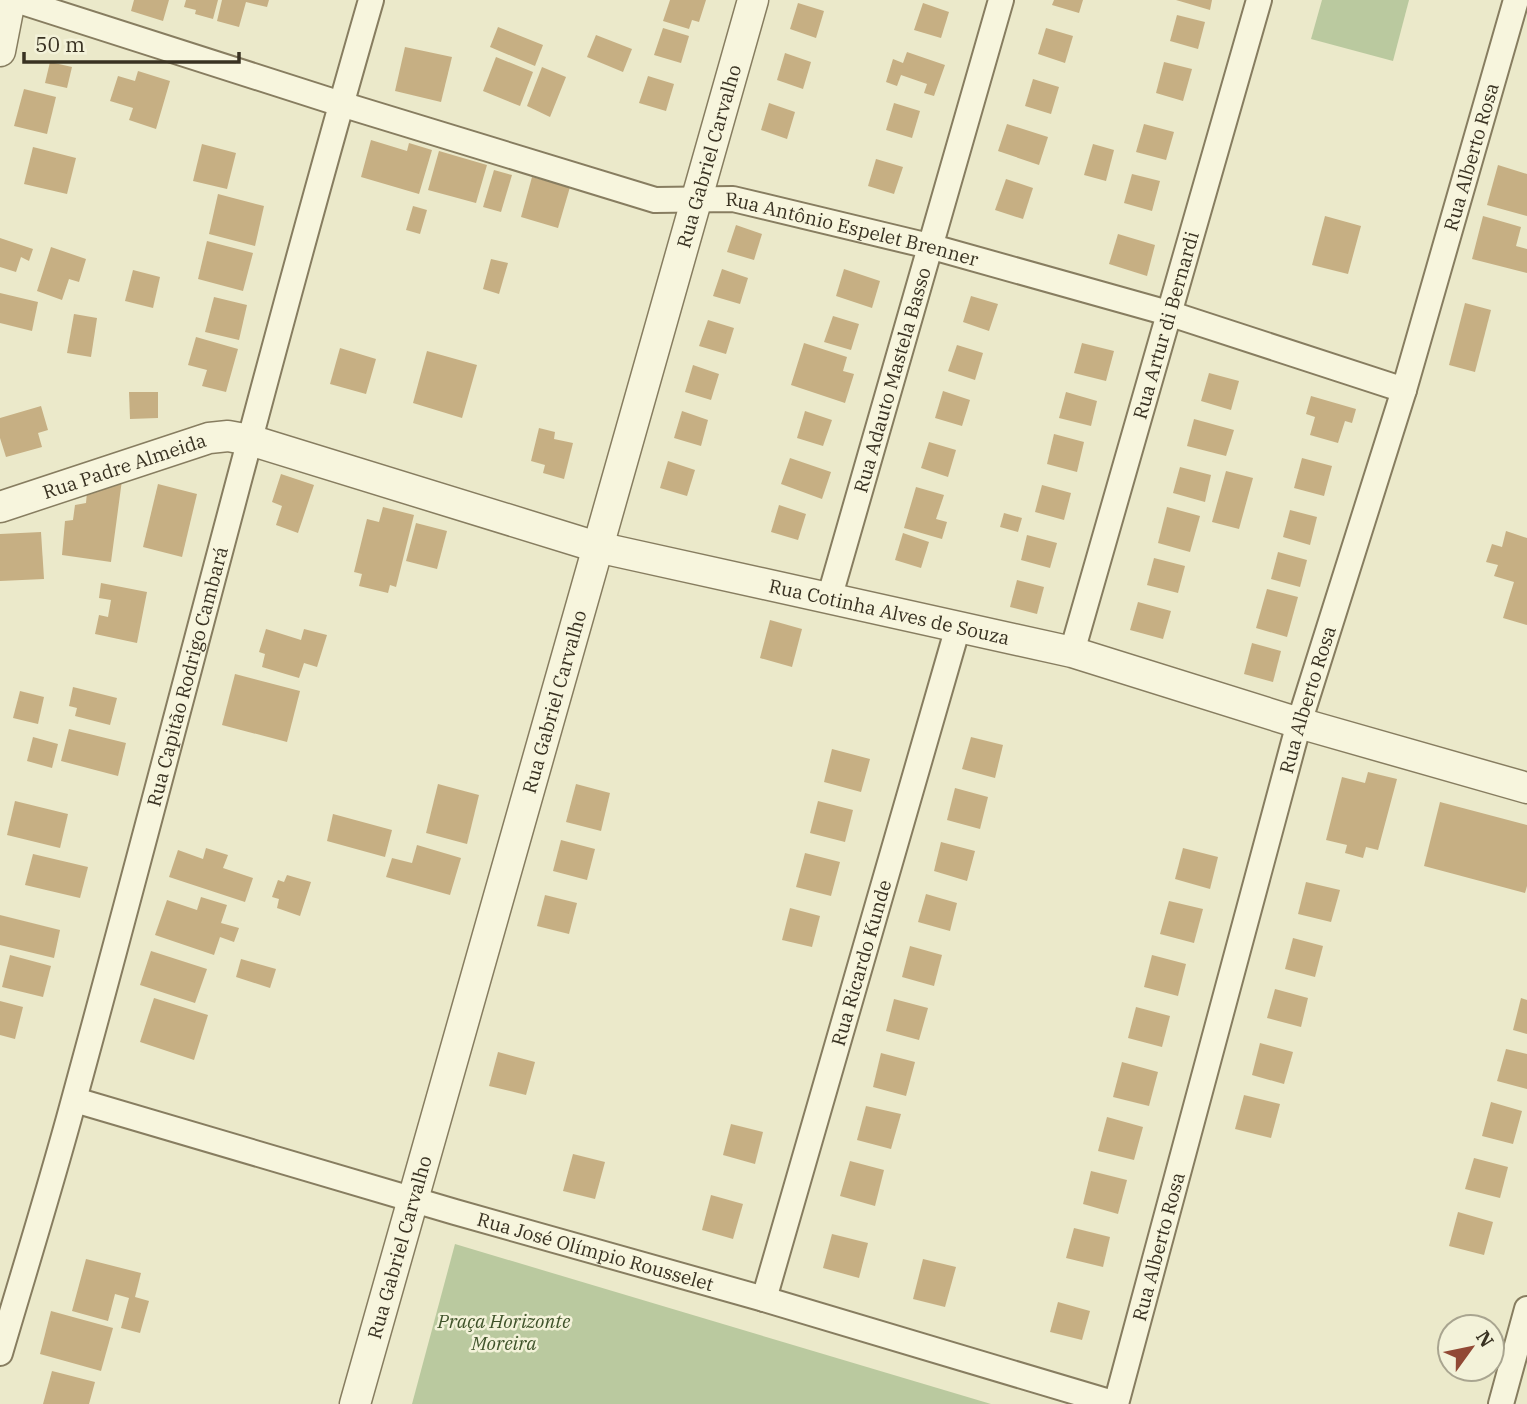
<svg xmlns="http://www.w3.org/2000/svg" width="1527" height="1404" font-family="'IBM Plex Serif',serif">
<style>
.green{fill:#bac99f}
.building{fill:#c6af83}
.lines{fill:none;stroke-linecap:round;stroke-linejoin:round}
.minor-casing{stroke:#877d60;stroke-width:28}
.tertiary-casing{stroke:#877d60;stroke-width:33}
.minor{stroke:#f7f5dd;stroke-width:24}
.tertiary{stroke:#f7f5dd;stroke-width:30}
.labels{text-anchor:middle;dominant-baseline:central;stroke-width:5;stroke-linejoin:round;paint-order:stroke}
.street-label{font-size:19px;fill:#393222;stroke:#f3f2d9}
.park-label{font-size:19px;font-style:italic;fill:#3f532a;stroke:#f3f2d9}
</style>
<rect width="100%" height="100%" fill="#ebe9ca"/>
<g class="green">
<polygon points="1322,0 1409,0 1393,61 1311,39"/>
<polygon points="455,1244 991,1404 412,1404"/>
</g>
<g class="building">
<polygon points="134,0 169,0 163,21 131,11"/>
<polygon points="186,0 218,0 213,19 195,14 196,10 184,7"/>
<polygon points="222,0 269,0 267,7 246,2 239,27 217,21"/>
<polygon points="670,0 706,0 699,22 692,20 689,29 663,21"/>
<polygon points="1054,0 1083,0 1079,13 1052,5"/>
<polygon points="1176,0 1212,0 1210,10"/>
<polygon points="798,3 824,11 816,38 790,29"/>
<polygon points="923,3 949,12 941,38 914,30"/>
<polygon points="1177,15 1205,22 1198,49 1170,41"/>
<polygon points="498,27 543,45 535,66 490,47"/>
<polygon points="663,28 689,36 681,63 654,55"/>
<polygon points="1046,28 1073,36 1065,63 1038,54"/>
<polygon points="596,35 632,49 623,72 587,57"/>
<polygon points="405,47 452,57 441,102 395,91"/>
<polygon points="907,52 945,65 934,96 924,93 927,84 901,75 897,86 886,82 893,59 903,63"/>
<polygon points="785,53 811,62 803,89 777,80"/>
<polygon points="496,57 533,72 520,106 483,91"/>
<polygon points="50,62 72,67 67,88 45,83"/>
<polygon points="1164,62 1192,69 1183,101 1156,93"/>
<polygon points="542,67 566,77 550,117 527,106"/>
<polygon points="138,71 170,81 156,129 129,120 133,108 110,101 118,76 135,81"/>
<polygon points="648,76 674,84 666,111 639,103"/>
<polygon points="1033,79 1059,87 1051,114 1025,106"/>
<polygon points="24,89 56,97 47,134 14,126"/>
<polygon points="769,103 795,112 787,139 761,130"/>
<polygon points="894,103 920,111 912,138 886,130"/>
<polygon points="1007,124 1048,137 1039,165 998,151"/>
<polygon points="1144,124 1174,132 1166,160 1136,152"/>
<polygon points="371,140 407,151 409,143 432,150 419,194 361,177"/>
<polygon points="202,144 236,153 227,189 193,181"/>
<polygon points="1093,144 1114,150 1106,181 1084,175"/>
<polygon points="33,147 76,158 67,194 24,184"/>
<polygon points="439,151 487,165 476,203 428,190"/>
<polygon points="876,159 903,167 894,194 868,186"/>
<polygon points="1498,165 1527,174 1527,216 1487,205"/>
<polygon points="494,170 512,175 501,212 483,207"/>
<polygon points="1132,174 1160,181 1152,211 1124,203"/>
<polygon points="532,177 570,187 558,228 521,217"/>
<polygon points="1006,179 1033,188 1023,219 995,210"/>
<polygon points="218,194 264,206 255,246 209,234"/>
<polygon points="413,206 427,210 420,234 406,230"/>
<polygon points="1325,216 1361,226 1348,274 1312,265"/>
<polygon points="1483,216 1521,227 1516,246 1527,249 1527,273 1472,259"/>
<polygon points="736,225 762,234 754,260 727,252"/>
<polygon points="1118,234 1155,245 1147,276 1109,264"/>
<polygon points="0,238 33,249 29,261 21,257 16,272 0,267"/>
<polygon points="207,241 253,253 243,291 198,279"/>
<polygon points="51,247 86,259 79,282 69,279 62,300 37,291"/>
<polygon points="491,259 508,263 499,294 483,289"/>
<polygon points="722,269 748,278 740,304 713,296"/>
<polygon points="844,269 880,281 872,308 836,296"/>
<polygon points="133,270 160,277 153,308 125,301"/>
<polygon points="0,293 38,302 32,331 0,323"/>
<polygon points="971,296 998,304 989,331 963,322"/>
<polygon points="214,297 247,305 239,340 205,332"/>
<polygon points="1465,303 1491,310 1475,372 1449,365"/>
<polygon points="74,314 97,318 91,357 67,353"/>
<polygon points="833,316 859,324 851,350 824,342"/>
<polygon points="708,320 734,328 726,354 699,346"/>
<polygon points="196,337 238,349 226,392 202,386 207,370 188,365"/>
<polygon points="804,343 847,357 843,371 854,374 845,403 791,385"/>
<polygon points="1082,343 1114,351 1106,381 1074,373"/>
<polygon points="957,345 983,353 975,380 948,371"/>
<polygon points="340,348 376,359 366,394 330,384"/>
<polygon points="427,351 477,365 462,418 413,403"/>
<polygon points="693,365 719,374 711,400 685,392"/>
<polygon points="1209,373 1239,381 1231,410 1201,401"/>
<polygon points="943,391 970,400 962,426 935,418"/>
<polygon points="129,392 158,392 158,418 130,419"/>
<polygon points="1066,392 1097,401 1091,426 1059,418"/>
<polygon points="1311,396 1356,409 1352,423 1345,421 1338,443 1310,435 1315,417 1306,414"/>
<polygon points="41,406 48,430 38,433 42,447 6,457 0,438 0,418"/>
<polygon points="682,411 708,420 701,446 674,438"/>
<polygon points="805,411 832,420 823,446 797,438"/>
<polygon points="1194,419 1234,430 1226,456 1187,446"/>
<polygon points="539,428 555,432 554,439 573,443 564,479 543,473 545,465 531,461"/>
<polygon points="1054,434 1084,442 1077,472 1047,464"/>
<polygon points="929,442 956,450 948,477 921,468"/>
<polygon points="790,458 831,472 822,499 781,484"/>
<polygon points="1302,458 1332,466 1324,496 1294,488"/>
<polygon points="668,461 695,470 687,496 660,488"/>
<polygon points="1180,467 1211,475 1205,502 1173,493"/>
<polygon points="1226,471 1253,478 1239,529 1212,522"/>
<polygon points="281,474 314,485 298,533 276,525 282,506 272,502"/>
<polygon points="122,480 111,562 62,555 65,521 73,520 75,505 86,503 87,492"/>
<polygon points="158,484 197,494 182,557 143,547"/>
<polygon points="1042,485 1071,493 1064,520 1035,512"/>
<polygon points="916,487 944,495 936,519 947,522 942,539 904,528"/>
<polygon points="779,505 806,514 798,540 771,532"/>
<polygon points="383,507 414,515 396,587 390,585 388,593 359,586 362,574 354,572 367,519 379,522"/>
<polygon points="1167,507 1200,516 1190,552 1158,543"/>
<polygon points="1290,510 1317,517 1310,545 1283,537"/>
<polygon points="1004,513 1022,518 1018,532 1000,527"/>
<polygon points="416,523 447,531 437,569 406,561"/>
<polygon points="1506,531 1527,538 1527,625 1503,618 1514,582 1494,576 1498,565 1486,562 1492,544 1502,547"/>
<polygon points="41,532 44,579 0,581 0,534"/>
<polygon points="903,533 929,542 921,568 895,560"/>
<polygon points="1027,535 1057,543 1050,568 1021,560"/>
<polygon points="1278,552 1307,560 1300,587 1271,579"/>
<polygon points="1154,558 1185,566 1178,593 1147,585"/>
<polygon points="1017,580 1044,587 1037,614 1010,607"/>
<polygon points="101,583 147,592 137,643 95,634 99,615 108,617 111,600 99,598"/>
<polygon points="1267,589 1298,597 1287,637 1256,628"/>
<polygon points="1138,602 1171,611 1163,639 1130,630"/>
<polygon points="770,620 802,629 792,667 760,658"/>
<polygon points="266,629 301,640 304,629 327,635 317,667 304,663 299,678 262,667 265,654 259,652"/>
<polygon points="1252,643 1281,651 1273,682 1244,674"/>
<polygon points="235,674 300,691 287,742 222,725"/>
<polygon points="73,687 117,698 110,725 75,716 77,708 69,706"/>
<polygon points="20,691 44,697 38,724 13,718"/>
<polygon points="69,729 126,743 118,776 61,761"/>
<polygon points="33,737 58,744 52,768 27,761"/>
<polygon points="971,737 1003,745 995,778 962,769"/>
<polygon points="832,749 870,759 861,792 824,782"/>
<polygon points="1368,772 1397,779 1378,850 1366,847 1363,858 1345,853 1347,845 1326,840 1342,777 1365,783"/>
<polygon points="438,784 479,795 467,844 426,833"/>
<polygon points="576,784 610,793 601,831 566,822"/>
<polygon points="955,788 988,797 980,829 947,820"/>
<polygon points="15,801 68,814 60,848 7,835"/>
<polygon points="818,801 853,810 845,842 810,833"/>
<polygon points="1440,802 1527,825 1527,886 1525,893 1424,866"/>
<polygon points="333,814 392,830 385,857 327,841"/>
<polygon points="561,840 595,849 587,880 553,871"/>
<polygon points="941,842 975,851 967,881 934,871"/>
<polygon points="417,845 461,858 450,895 386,877 392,858 412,863"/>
<polygon points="206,848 228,855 223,868 253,878 245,902 169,877 178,850 203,859"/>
<polygon points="1183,848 1218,857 1210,889 1175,879"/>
<polygon points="805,853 840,862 831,896 796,887"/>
<polygon points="33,854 88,867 80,898 25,885"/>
<polygon points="287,875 311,882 300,916 277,908 279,899 272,897 278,880 284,882"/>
<polygon points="1306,882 1340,890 1331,922 1298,914"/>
<polygon points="926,894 957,903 950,931 918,922"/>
<polygon points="545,895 577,903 569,934 537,926"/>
<polygon points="201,897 227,905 221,923 239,928 234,942 220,937 214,955 155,935 167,900 197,910"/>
<polygon points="1169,901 1203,909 1194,943 1160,934"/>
<polygon points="790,908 820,916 812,947 782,940"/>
<polygon points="0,915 60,930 54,958 0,945"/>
<polygon points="1293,938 1323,946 1315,977 1285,969"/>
<polygon points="910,946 942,955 934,986 902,977"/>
<polygon points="151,951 207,969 195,1003 140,985"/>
<polygon points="10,955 51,966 43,997 2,987"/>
<polygon points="1152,955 1186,964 1178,996 1144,987"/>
<polygon points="241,959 276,969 270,988 236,977"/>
<polygon points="1275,989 1308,998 1301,1027 1267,1018"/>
<polygon points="154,998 208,1015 194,1060 140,1042"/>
<polygon points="1521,998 1527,1000 1527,1034 1513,1030"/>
<polygon points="894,999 928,1008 919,1040 886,1031"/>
<polygon points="0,1001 23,1007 15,1039 0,1035"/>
<polygon points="1136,1007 1170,1016 1162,1047 1128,1038"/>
<polygon points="1260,1043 1293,1052 1284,1084 1252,1075"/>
<polygon points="1506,1049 1527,1054 1527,1089 1497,1081"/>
<polygon points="498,1052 535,1062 526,1095 489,1086"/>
<polygon points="881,1053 915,1062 906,1096 873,1087"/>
<polygon points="1122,1062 1158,1072 1149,1106 1113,1097"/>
<polygon points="1244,1095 1280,1104 1271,1138 1235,1129"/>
<polygon points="1491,1102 1522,1111 1513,1144 1482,1136"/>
<polygon points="866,1106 901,1114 891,1149 857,1140"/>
<polygon points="1107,1117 1143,1127 1134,1160 1098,1151"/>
<polygon points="731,1124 763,1132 755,1164 723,1155"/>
<polygon points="573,1154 605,1162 595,1199 563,1191"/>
<polygon points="1474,1158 1508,1167 1500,1198 1465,1189"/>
<polygon points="850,1161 884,1170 875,1206 840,1196"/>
<polygon points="1091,1171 1127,1180 1118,1214 1083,1204"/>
<polygon points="711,1195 743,1204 733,1239 702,1230"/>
<polygon points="1458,1212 1493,1222 1484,1255 1449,1246"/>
<polygon points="1074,1228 1110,1237 1103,1267 1066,1258"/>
<polygon points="832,1234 868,1243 859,1278 823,1268"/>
<polygon points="86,1259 141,1273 135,1297 149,1301 140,1333 121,1328 129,1298 115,1294 108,1321 72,1311"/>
<polygon points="923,1259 956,1267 945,1307 913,1299"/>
<polygon points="1058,1302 1090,1311 1082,1340 1050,1332"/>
<polygon points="51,1311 113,1328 101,1371 40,1354"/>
<polygon points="52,1371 95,1382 89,1404 43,1404"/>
</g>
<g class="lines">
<defs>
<g id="minor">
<path id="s1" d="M16,0L341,104L655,200L733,199L929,246L1168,313L1404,390"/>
<path id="s2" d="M829,599L1001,0"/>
<path id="s3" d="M1072,652L1259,0"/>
<path id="s4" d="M75,1100L455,1212L764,1299L1116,1404"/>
<path id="s5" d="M764,1299L958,627"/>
<path id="s6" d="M0,1353C25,1268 52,1182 75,1096C175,731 266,364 371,0"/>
<path id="s7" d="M1116,1404L1299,723L1404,390L1516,0"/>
<polyline points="1501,1404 1527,1309"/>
</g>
<g id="tertiary">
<polyline points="0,51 10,0"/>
<path id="s8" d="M0,507L209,438L228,436L250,440L597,547L1072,652L1299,723L1527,788"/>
<path id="s9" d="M355,1404L753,0"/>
</g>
</defs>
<use href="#minor" class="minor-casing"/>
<use href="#tertiary" class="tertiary-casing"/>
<use href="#minor" class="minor"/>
<use href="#tertiary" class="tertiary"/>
</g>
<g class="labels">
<g class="street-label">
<text stroke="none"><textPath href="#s9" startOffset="1297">Rua Gabriel Carvalho</textPath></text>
<text stroke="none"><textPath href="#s7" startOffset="1297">Rua Alberto Rosa</textPath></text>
<text stroke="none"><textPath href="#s1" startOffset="870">Rua Antônio Espelet Brenner</textPath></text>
<text stroke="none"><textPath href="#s3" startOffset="340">Rua Artur di Bernardi</textPath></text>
<text stroke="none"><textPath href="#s2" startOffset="228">Rua Adauto Mastela Basso</textPath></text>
<text stroke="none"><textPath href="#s8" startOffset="131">Rua Padre Almeida</textPath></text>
<text stroke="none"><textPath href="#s8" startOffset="924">Rua Cotinha Alves de Souza</textPath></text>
<text stroke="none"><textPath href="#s6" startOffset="702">Rua Capitão Rodrigo Cambará</textPath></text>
<text stroke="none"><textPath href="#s7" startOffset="730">Rua Alberto Rosa</textPath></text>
<text stroke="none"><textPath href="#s9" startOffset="730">Rua Gabriel Carvalho</textPath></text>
<text stroke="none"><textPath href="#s5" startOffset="350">Rua Ricardo Kunde</textPath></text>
<text stroke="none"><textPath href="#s7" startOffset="163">Rua Alberto Rosa</textPath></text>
<text stroke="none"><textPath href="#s9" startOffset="163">Rua Gabriel Carvalho</textPath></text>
<text stroke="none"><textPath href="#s4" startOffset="542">Rua José Olímpio Rousselet</textPath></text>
</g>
<g class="park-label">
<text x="504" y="1321">Praça Horizonte<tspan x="504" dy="22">Moreira</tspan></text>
</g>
</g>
<g transform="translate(1471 1348) rotate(57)"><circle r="33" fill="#f3f2d9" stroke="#a9a590" stroke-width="2"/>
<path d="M0-5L12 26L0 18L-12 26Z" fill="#914935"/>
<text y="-10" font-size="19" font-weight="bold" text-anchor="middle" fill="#393222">N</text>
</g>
<path d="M24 52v10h215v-10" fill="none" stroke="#393222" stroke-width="3.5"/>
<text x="35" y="52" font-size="21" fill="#393222" stroke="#f3f2d9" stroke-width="5" paint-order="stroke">50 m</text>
</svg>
